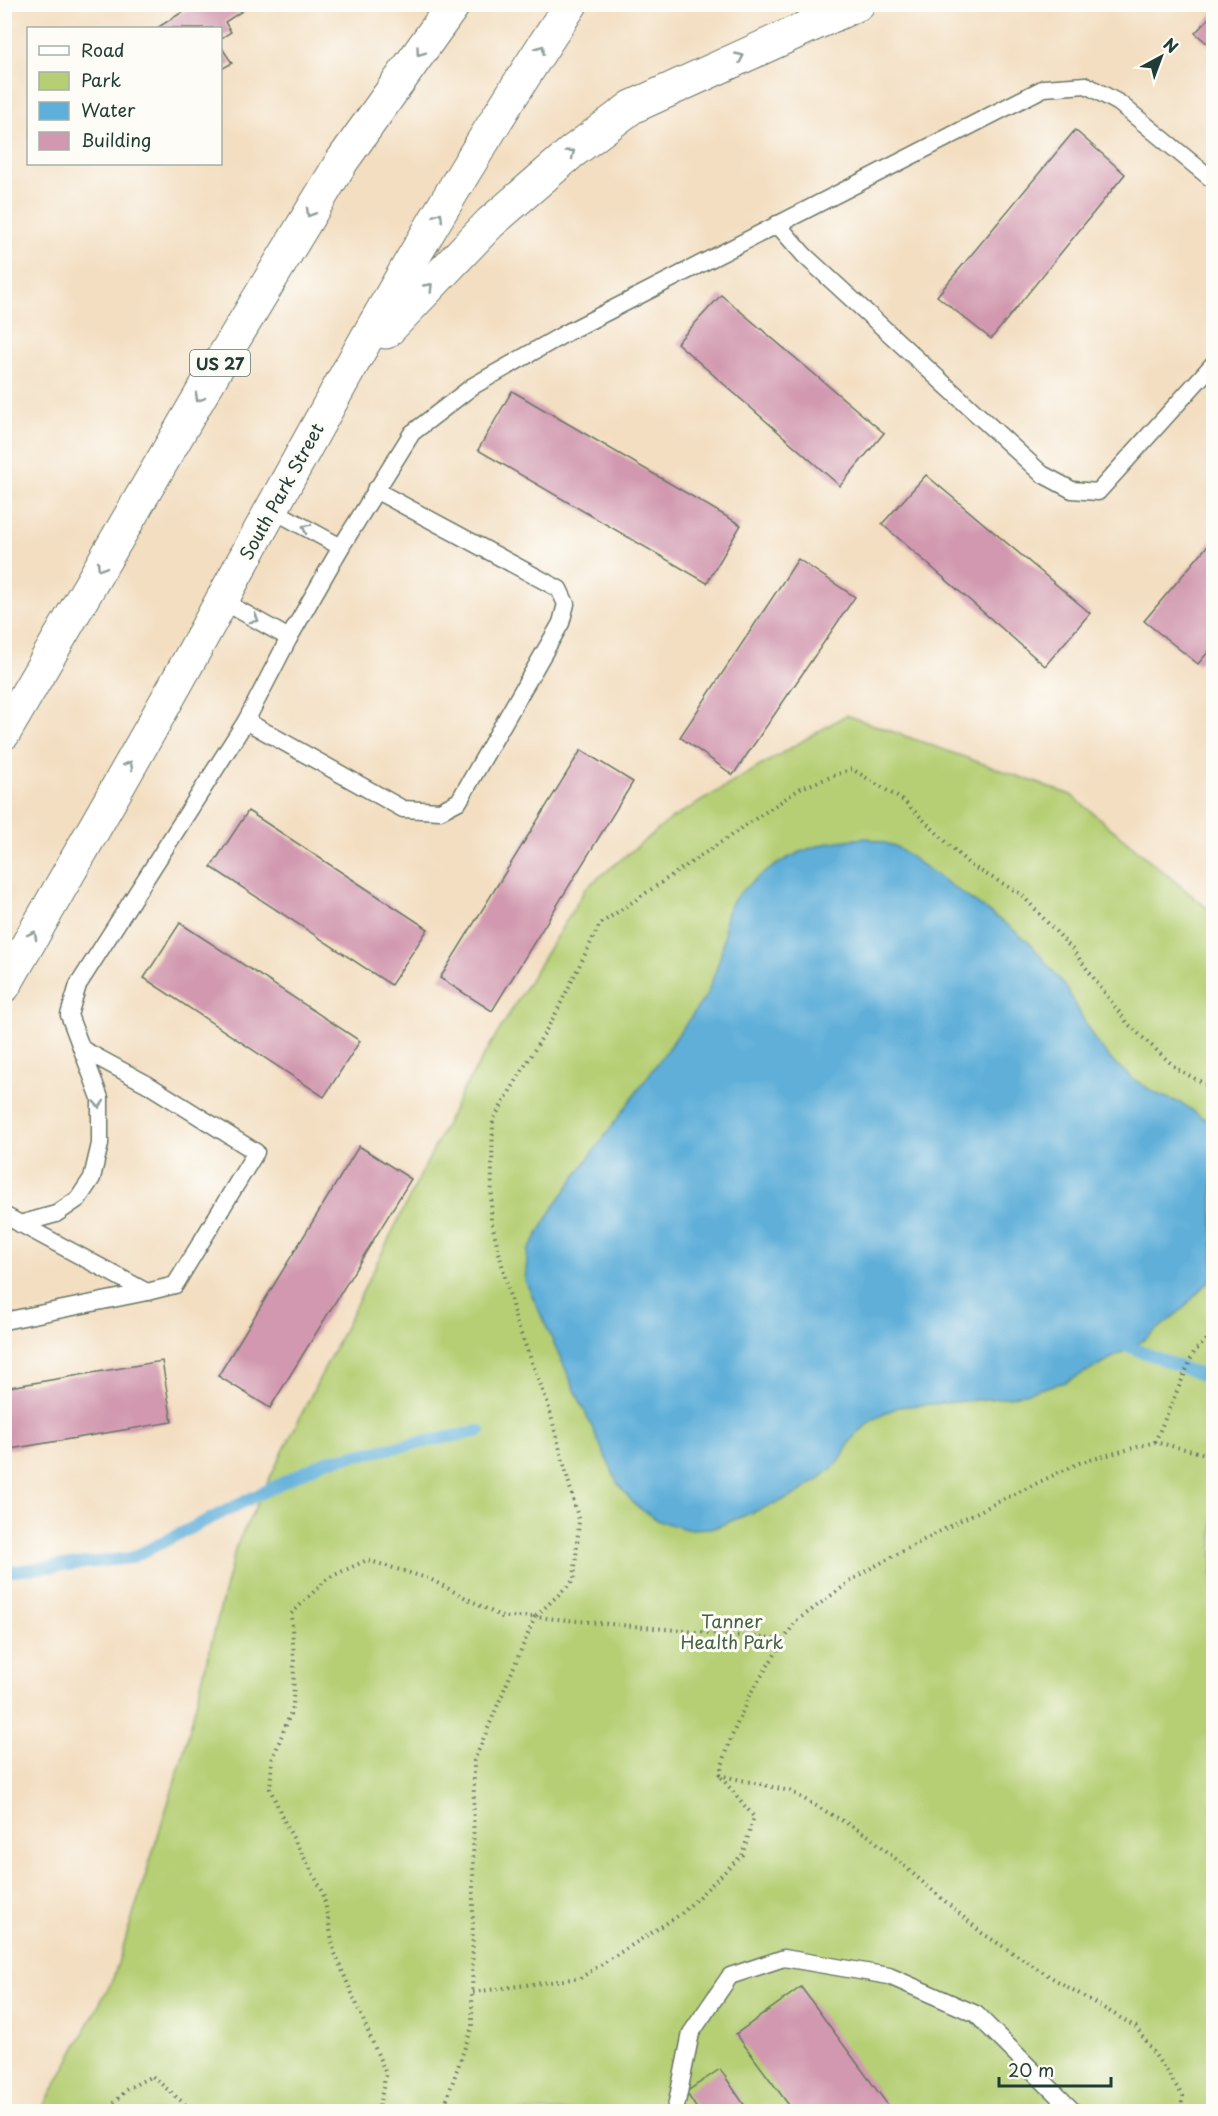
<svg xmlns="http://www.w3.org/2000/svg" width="1218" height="2116" font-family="'Playpen Sans',sans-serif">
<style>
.green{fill:#b6cf74;stroke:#6a8654;stroke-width:1.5}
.water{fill:#5eafd9;stroke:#3e7686;stroke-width:1.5}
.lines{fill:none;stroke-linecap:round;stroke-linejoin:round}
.stream{stroke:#5eafd9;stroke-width:12}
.building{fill:#d198af}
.lane-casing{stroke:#697565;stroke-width:19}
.primary-casing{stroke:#697565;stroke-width:35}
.path{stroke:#697565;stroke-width:4;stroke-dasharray:1.5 4.5;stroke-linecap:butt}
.lane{stroke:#fff;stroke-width:16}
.primary{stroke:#fff;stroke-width:33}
.oneway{stroke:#8f9e9a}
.labels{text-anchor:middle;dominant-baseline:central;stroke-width:6;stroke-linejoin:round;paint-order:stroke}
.shield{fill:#fdfcf7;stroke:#62766e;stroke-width:1.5}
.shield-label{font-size:16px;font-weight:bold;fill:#1f3d34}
.street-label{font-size:18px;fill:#1f3d34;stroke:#fdfcf7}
.park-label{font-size:18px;fill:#456244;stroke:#fdfcf7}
</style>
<rect width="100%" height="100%" fill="#fdfcf7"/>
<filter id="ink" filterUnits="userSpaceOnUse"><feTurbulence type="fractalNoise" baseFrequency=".0167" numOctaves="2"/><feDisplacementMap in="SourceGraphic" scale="12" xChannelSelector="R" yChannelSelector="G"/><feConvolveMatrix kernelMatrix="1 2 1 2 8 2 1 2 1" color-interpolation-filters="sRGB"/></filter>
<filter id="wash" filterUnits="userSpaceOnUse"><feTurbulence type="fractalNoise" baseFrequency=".008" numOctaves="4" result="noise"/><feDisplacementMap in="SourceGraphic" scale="24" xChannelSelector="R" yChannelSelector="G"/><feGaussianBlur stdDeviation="1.35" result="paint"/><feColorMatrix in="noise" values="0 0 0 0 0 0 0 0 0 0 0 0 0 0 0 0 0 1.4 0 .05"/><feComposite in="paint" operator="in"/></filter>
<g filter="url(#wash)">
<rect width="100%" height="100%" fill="#f3dec1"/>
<polygon class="green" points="846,715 1071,795 1213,913 1213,2111 41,2112 113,1979 182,1759 236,1546 463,1090 586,888 671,819"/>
<path class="water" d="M868,838L895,846L1010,927L1032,945L1067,989L1094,1039L1112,1061L1133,1079L1157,1094L1183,1104L1213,1125V1276L1184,1308L1162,1326L1139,1343L1090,1370L1065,1382L1010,1397L898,1407L872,1420L852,1439L838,1463L817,1481L793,1496L714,1528L686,1529L659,1521L636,1506L618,1484L525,1280L528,1251L557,1202L706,996C713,979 720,962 723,944C725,935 724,925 726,916C732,888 788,855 814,847C832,841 849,839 868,838Z"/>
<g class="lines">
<g class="stream">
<polyline points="1117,1342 1214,1380"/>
<polyline points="4,1572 131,1558 326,1461 480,1431"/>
</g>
</g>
<g id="blocks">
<g class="building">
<polygon points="195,4 253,4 225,22 231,32 220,39 220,28 157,28"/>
<polygon points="1214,13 1214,49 1195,33"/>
<polygon points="220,45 232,63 220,70"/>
<polygon points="1075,130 1125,174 991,339 937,296"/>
<polygon points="721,295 884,433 840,486 677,343"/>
<polygon points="512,391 741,525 707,583 478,450"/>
<polygon points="926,475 1090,613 1045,666 882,524"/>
<polygon points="1214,538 1214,645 1198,664 1144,621"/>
<polygon points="798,559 855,597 733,775 680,737"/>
<polygon points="581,750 633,782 492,1011 440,978"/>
<polygon points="248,811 428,929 391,985 211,867"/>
<polygon points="180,923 360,1041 324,1097 144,978"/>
<polygon points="359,1146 411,1179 270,1408 218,1376"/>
<polygon points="162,1361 172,1422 4,1450 4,1388"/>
<polygon points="801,1987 893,2112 794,2112 736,2034"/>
<polygon points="720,2069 749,2112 699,2112 686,2092"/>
</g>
</g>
</g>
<g filter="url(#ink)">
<use href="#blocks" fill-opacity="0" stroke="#697565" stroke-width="1.5"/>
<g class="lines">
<defs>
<g id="lane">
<polyline points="777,224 804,255 1042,474 1072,490 1098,492 1214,363"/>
<polyline points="271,509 341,547"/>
<polyline points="221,600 289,638"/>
<polyline points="246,721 403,809 440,811 459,801 561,623 566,604 559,589 375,490"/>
<polyline points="4,1215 147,1292 175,1285 256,1152 147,1084 82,1049"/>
<polyline points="20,1224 56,1214 78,1199 92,1178 100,1144 100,1098 69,1015 78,985 246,721 289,638 341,547 412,433 473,386 566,333 1044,88 1086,85 1119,103 1214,181"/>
<polyline points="4,1321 147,1292"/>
<polyline points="675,2112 691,2033 730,1976 784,1958 889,1976 976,2014 1074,2112"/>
</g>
<g id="primary">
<polyline points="386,332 490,223 572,152 632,107 858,4"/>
<polyline points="4,733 213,374 342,161 454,4"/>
<path d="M4,986C73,865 143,745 209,624C323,414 438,203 571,4"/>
</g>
</defs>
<use href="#lane" class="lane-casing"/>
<use href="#primary" class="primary-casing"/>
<g class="path">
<polyline points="1155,1442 1194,1352 1214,1333"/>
<polyline points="719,1775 731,1738 749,1696 795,1622 862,1573 963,1519 1079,1463 1155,1442 1214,1456"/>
<polyline points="719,1775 790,1791 869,1836 982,1933 1049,1976 1136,2027 1183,2096 1180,2112"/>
<polyline points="473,1992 580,1978 681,1914 742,1855 754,1817 720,1776"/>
<polyline points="380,2110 444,2107 472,2027 474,1761 535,1617 784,1640"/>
<polyline points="106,2112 127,2089 152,2076 194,2112"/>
<polyline points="378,2112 386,2074 334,1951 323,1892 285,1823 270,1789 272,1760 293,1707 294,1659 291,1614 328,1578 367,1560 430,1579 502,1617 535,1617 574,1580 579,1521 547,1401 516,1321 491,1220 493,1120 555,1015 600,924 801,788 852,769 904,801 970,865 1021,894 1072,949 1128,1024 1177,1069 1214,1089"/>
</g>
<use href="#lane" class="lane"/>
<use href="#primary" class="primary"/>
</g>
<defs><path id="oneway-chevron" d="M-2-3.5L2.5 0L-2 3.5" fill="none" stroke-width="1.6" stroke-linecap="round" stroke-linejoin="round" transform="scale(1.5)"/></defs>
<g class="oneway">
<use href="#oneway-chevron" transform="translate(541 49) rotate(-56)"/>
<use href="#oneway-chevron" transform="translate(420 52) rotate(126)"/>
<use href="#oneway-chevron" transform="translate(740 57) rotate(-25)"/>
<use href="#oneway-chevron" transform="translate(571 153) rotate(-39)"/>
<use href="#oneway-chevron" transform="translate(310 213) rotate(121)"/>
<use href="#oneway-chevron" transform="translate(439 216) rotate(-59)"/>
<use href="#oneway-chevron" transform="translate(429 287) rotate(-46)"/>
<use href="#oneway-chevron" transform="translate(199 398) rotate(120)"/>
<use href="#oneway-chevron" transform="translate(306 528) rotate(-151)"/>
<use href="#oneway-chevron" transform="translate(101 567) rotate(120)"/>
<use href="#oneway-chevron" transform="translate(255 619) rotate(29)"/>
<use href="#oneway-chevron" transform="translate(129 765) rotate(-61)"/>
<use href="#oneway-chevron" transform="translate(33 935) rotate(-61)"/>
<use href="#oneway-chevron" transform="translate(99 1104) rotate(86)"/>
</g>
</g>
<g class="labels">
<rect class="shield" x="190" y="350" width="60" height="26" rx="4.5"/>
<g class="shield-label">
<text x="220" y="363">US 27</text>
</g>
<g class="street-label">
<text transform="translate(281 491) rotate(-61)">South Park Street</text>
</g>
<g class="park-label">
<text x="732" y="1620">Tanner<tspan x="732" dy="21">Health Park</tspan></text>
</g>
</g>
<rect width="1218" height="2116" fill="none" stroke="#fdfcf7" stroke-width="24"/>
<rect x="27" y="27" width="195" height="138" fill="#fdfcf7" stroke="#a4b0a9" stroke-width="1.5"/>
<rect x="39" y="46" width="30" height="9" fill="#ffffff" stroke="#a4b0a9" stroke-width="1.5"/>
<text x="81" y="57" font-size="18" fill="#1f3d34">Road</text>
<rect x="39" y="72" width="30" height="18" fill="#b6cf74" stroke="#a4b0a9" stroke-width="1.5"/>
<text x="81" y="87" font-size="18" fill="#1f3d34">Park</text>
<rect x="39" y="102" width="30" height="18" fill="#5eafd9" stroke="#a4b0a9" stroke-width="1.5"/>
<text x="81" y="117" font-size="18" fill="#1f3d34">Water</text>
<rect x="39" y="132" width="30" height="18" fill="#d198af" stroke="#a4b0a9" stroke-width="1.5"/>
<text x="81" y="147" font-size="18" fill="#1f3d34">Building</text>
<g transform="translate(1161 57) rotate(41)" stroke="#fdfcf7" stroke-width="4.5" paint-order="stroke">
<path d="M0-4.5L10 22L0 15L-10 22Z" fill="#1f3d34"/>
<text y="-9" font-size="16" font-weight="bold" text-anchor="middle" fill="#1f3d34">N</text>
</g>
<path d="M999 2077v9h112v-9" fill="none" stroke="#1f3d34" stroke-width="3"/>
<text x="1008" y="2077" font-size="18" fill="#1f3d34" stroke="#fdfcf7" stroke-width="4.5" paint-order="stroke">20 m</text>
</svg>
